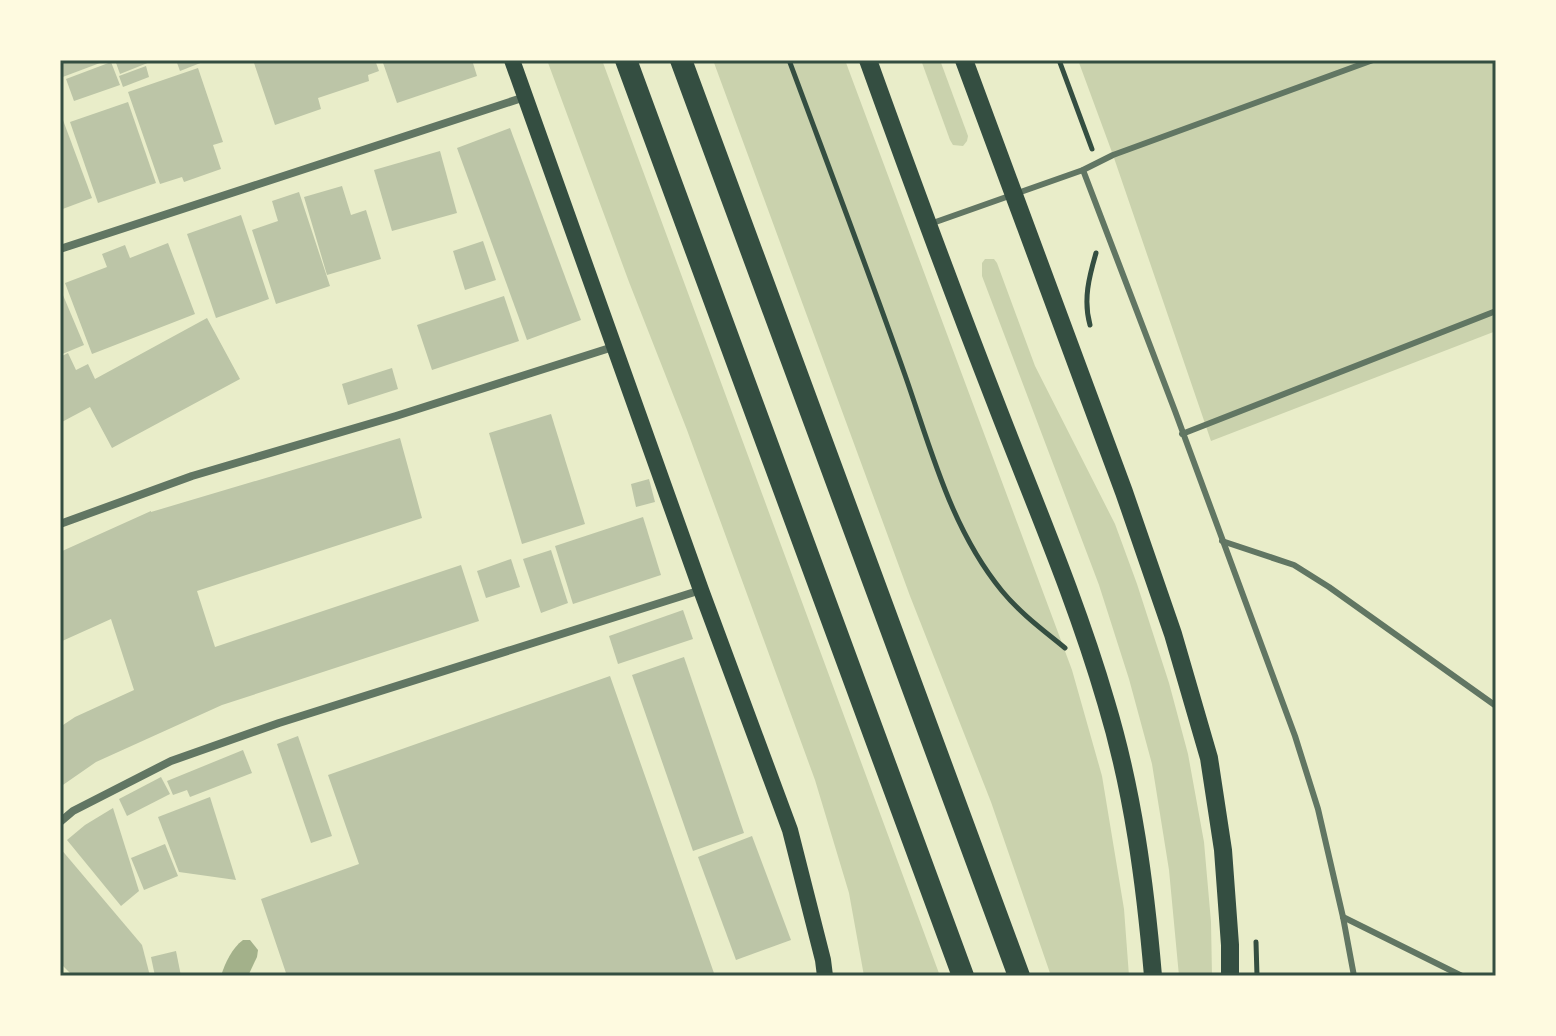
<svg xmlns="http://www.w3.org/2000/svg" width="1556" height="1036" font-family="'Space Grotesk',sans-serif">
<style>
.green{fill:#cad2ad}
.water{fill:#a3b18a}
.building{fill:#bcc5a7}
.lines{fill:none;stroke-linecap:round;stroke-linejoin:round}
.path{stroke:#344e41;stroke-width:5}
.service{stroke:#617663;stroke-width:6}
.minor{stroke:#617663;stroke-width:8}
.secondary{stroke:#344e41;stroke-width:16}
.primary{stroke:#344e41;stroke-width:18}
.motorway{stroke:#344e41;stroke-width:22}
.neatline{fill:none;stroke:#344e41;stroke-width:3}
</style>
<rect width="100%" height="100%" fill="#e9edc9"/>
<g class="green">
<polygon points="547,60 602,60 940,976 864,976 849,893 815,780 687,430 629,282"/>
<polygon points="713,60 845,60 1072,670 1102,776 1124,909 1129,976 1051,976 991,802 910,596"/>
<polygon points="921,60 940,60 968,136 967,141 963,146 953,145 950,140"/>
<polygon points="1078,60 1496,60 1496,331 1211,441 1113,155"/>
<polygon points="985,259 994,259 997,263 1035,366 1115,524 1137,584 1169,683 1188,754 1204,842 1211,922 1212,976 1179,976 1169,870 1152,764 1129,679 1099,585 982,276 982,263"/>
</g>
<path class="water" d="M243,940H250L258,950L257,957L248,976H221C225,963 232,948 243,940Z"/>
<g class="building">
<polygon points="60,60 108,60 60,78"/>
<polygon points="115,60 155,60 120,74"/>
<polygon points="176,60 208,60 180,71"/>
<polygon points="253,60 375,60 379,71 368,75 369,81 318,98 321,109 275,125"/>
<polygon points="382,60 472,60 477,76 397,103"/>
<polygon points="111,62 120,85 74,101 66,79"/>
<polygon points="146,66 149,77 123,87 119,76"/>
<polygon points="198,68 223,142 213,145 221,169 184,182 182,177 160,184 128,92"/>
<polygon points="128,102 156,183 98,203 70,122"/>
<polygon points="60,112 92,198 60,210"/>
<polygon points="510,128 581,320 527,340 457,148"/>
<polygon points="440,151 457,213 392,231 374,170"/>
<polygon points="342,186 351,215 366,210 381,259 327,275 304,197"/>
<polygon points="299,192 330,286 276,304 252,230 278,221 272,201"/>
<polygon points="241,215 269,299 216,318 187,234"/>
<polygon points="483,241 496,280 465,290 453,251"/>
<polygon points="168,243 195,314 92,354 65,283 107,267 102,254 125,245 130,258"/>
<polygon points="60,288 84,345 60,355"/>
<polygon points="504,296 519,341 432,370 417,325"/>
<polygon points="207,318 240,379 112,448 90,407 60,423 60,357 68,353 76,370 88,364 95,379"/>
<polygon points="392,368 398,389 348,405 342,384"/>
<polygon points="551,414 585,524 522,544 489,433"/>
<polygon points="400,438 422,518 197,591 215,647 461,565 479,621 222,705 96,762 60,787 60,727 75,717 134,690 111,619 60,642 60,552 151,511 151,512"/>
<polygon points="649,479 655,502 636,507 631,484"/>
<polygon points="643,517 661,575 573,604 555,546"/>
<polygon points="551,550 568,603 541,613 523,559"/>
<polygon points="511,559 520,587 486,598 477,571"/>
<polygon points="683,610 693,639 618,664 609,636"/>
<polygon points="684,657 744,833 693,851 632,675"/>
<polygon points="610,676 715,976 287,976 261,899 359,864 328,775"/>
<polygon points="298,736 332,836 311,843 277,744"/>
<polygon points="243,750 252,773 190,797 187,790 173,795 167,781"/>
<polygon points="161,777 170,794 127,816 119,799"/>
<polygon points="210,797 236,880 179,872 158,817"/>
<polygon points="113,808 139,891 121,906 67,840 85,825"/>
<polygon points="752,836 791,940 736,960 698,857"/>
<polygon points="165,844 178,876 144,890 131,858"/>
<polygon points="60,848 142,945 150,976 73,976 60,963"/>
<polygon points="176,951 181,976 155,976 151,957"/>
</g>
<g class="lines">
<g class="path">
<path d="M789,60C828,165 868,270 905,375C931,449 951,529 1002,591C1020,613 1043,630 1065,648"/>
<polyline points="1059,60 1092,149"/>
<path d="M1090,325C1083,300 1089,277 1096,253"/>
<polyline points="1256,942 1257,976"/>
</g>
<g class="service">
<polyline points="1083,170 1175,411 1295,736 1318,809 1343,917 1354,976"/>
<polyline points="930,224 1083,170 1113,155 1373,60"/>
<polyline points="1182,434 1496,311"/>
<polyline points="1222,541 1294,565 1329,587 1496,706"/>
<polyline points="1343,917 1462,976"/>
</g>
<g class="minor">
<polyline points="60,249 525,97"/>
<polyline points="60,524 192,476 396,416 613,347"/>
<polyline points="60,822 73,811 171,761 279,723 701,590"/>
</g>
<polyline class="secondary" points="512,60 701,590 790,830 823,960 825,976"/>
<g class="primary">
<path d="M868,60C909,174 951,288 995,401C1033,500 1076,599 1106,702C1133,791 1145,883 1153,976"/>
<polyline points="964,60 1124,492 1173,634 1209,758 1223,850 1230,945 1230,976"/>
</g>
<g class="motorway">
<polyline points="626,60 963,976"/>
<polyline points="681,60 1019,976"/>
</g>
</g>
<rect width="1556" height="1036" fill="none" stroke="#fefae0" stroke-width="124"/>
<rect x="62" y="62" width="1432" height="912" class="neatline"/>
</svg>
